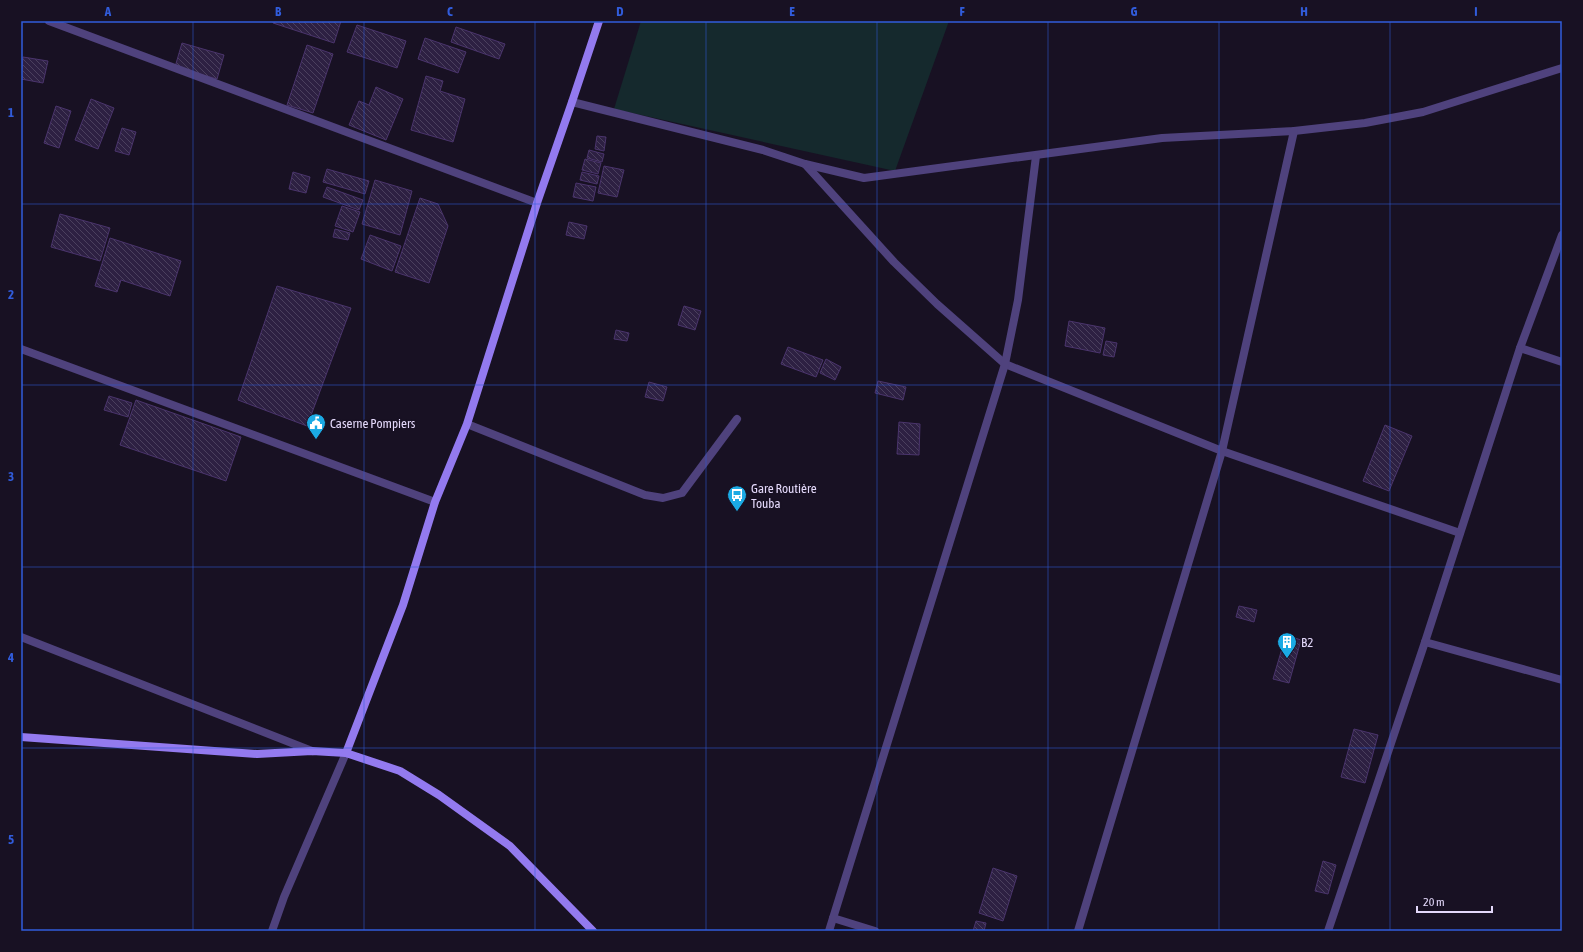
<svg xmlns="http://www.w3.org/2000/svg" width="1583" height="952" font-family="'Asap Condensed',sans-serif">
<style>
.pitch{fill:#15292d}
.building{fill:url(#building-back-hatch);stroke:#4a346c}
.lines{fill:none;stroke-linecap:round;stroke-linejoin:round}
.service{stroke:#4f427d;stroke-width:8}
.minor{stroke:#4f427d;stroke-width:8}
.secondary{stroke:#937aef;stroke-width:8}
.grid{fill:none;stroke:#315cdb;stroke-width:1;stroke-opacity:0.55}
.labels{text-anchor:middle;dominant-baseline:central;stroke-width:3.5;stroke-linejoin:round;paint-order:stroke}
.poi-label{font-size:13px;fill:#e3d8fa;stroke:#181123;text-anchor:start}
.neatline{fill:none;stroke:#315cdb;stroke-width:1.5}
.grid-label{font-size:13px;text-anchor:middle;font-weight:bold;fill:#315cdb}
</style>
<defs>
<pattern id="building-back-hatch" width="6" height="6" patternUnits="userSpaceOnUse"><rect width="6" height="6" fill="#2d2042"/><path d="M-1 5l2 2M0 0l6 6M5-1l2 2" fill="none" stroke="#4b405e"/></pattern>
</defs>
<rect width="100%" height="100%" fill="#181123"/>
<polygon class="pitch" points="641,21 949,21 895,171 614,109"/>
<g class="building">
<polygon points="273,21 341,21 334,43 273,23"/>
<polygon points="357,25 406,41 397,68 347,52"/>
<polygon points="456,27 505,44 499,59 451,42"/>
<polygon points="425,38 466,52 458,73 418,59"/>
<polygon points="182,43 224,55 217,79 175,67"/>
<polygon points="307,45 333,54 313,113 287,105"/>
<polygon points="23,57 48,61 43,83 21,79"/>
<polygon points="426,76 443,81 440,91 465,99 453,142 411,130"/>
<polygon points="376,87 403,99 386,140 349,125 359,101 369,105"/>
<polygon points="91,99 114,108 98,149 75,140"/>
<polygon points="56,106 71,111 59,148 44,143"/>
<polygon points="122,128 136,132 129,155 115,151"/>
<polygon points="597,136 606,137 604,151 595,149"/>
<polygon points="589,150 604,154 602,162 587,158"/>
<polygon points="585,159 601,163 598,174 582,170"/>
<polygon points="604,166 624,170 617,197 598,193"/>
<polygon points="327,169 369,181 365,194 323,182"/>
<polygon points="293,172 310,177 306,193 289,189"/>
<polygon points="582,172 599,176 597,184 580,180"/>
<polygon points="375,180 412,191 400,235 362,224"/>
<polygon points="576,183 596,187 593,201 573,197"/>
<polygon points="327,187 363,200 359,210 323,197"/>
<polygon points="420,198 438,204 448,226 429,283 395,272"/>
<polygon points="342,206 360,212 353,232 335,226"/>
<polygon points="60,214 110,228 100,261 51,247"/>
<polygon points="569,222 587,226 584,239 566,235"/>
<polygon points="335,229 350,233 348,240 333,237"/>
<polygon points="370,235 401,246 392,271 361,259"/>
<polygon points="110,238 181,261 170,296 121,280 117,292 95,286"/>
<polygon points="277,286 351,308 307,426 238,400"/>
<polygon points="684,306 701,311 695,330 678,325"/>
<polygon points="1069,321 1105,328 1100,353 1065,346"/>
<polygon points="616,330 629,333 627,341 614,339"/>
<polygon points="1106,341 1117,343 1114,357 1103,355"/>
<polygon points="788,347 823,360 816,377 781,364"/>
<polygon points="826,359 841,367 835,380 820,373"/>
<polygon points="878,381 906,387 903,400 875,393"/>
<polygon points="649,382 667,387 663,401 645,397"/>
<polygon points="109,396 132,403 128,417 104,410"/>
<polygon points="136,400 241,437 226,481 120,445"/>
<polygon points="899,422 920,424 919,455 897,454"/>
<polygon points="1385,425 1412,436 1389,491 1363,481"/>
<polygon points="1239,606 1257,610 1254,622 1236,617"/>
<polygon points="1286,635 1301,640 1289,683 1273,679"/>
<polygon points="1354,729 1378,735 1365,783 1341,777"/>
<polygon points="1323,861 1336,865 1328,894 1315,891"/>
<polygon points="993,868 1017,876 1003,921 979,913"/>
<polygon points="976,921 986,923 984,931 973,931"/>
</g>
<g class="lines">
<polyline class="service" points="467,424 645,495 663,498 682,493 737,419"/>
<g class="minor">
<polyline points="49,21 537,203"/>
<polyline points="572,102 763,150 805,164 894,262 937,304 1005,364 1222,451 1460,533"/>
<polyline points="805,164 864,178 1162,138 1294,131 1365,123 1423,112 1562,68"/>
<polyline points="1520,348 1562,362"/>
<polyline points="21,349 435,502"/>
<polyline points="21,637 312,751"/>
<polyline points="1425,642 1562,680"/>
<polyline points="833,918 875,931"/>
<polyline points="272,931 284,897 346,753"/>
<polyline points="829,931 1005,364 1018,300 1036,156"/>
<polyline points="1078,931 1222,451 1294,131"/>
<polyline points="1328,931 1425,642 1520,348 1562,235"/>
</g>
<g class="secondary">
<polyline points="21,737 257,754 312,751 346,753 400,771 439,795 510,846 593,931"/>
<polyline points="346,753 403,605 435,502 467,424 537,203 572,102 599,21"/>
</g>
</g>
<path class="grid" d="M193,21V931M364,21V931M535,21V931M706,21V931M877,21V931M1048,21V931M1219,21V931M1390,21V931M21,204H1562M21,385H1562M21,567H1562M21,748H1562"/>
<defs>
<symbol id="civic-pin" viewBox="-11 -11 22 30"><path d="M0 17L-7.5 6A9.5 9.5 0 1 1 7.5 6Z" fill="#1baae4" stroke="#181123"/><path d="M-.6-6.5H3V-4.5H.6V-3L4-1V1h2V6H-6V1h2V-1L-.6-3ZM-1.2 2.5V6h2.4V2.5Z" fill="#fff"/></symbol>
<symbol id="bus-pin" viewBox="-11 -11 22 30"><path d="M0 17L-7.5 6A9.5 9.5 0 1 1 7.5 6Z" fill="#1baae4" stroke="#181123"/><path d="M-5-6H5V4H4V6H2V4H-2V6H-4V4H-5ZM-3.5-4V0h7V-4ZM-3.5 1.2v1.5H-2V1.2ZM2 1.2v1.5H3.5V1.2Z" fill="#fff"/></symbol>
<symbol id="building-pin" viewBox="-11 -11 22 30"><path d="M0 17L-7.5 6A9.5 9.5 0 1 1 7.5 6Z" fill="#1baae4" stroke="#181123"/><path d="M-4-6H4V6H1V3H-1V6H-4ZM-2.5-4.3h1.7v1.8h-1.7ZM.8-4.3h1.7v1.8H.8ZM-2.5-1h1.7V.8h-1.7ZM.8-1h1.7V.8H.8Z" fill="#fff"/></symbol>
</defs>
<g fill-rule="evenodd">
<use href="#civic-pin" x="305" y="412" width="22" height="30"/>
<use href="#bus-pin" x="726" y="484" width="22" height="30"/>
<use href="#building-pin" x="1276" y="631" width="22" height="30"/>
</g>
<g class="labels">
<g class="poi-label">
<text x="330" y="423">Caserne Pompiers</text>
<text x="751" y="488">Gare Routière<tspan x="751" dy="15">Touba</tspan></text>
<text x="1301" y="642">B2</text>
</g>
</g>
<rect width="1583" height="952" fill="none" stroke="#181123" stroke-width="44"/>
<path d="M1417 906v6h75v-6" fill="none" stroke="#e3d8fa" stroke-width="2"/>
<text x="1423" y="906" font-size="12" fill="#e3d8fa" stroke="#181123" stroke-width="3" paint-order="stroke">20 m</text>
<rect x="22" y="22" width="1539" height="908" class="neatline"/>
<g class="grid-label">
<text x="108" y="16">A</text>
<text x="278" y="16">B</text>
<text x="450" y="16">C</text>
<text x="620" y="16">D</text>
<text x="792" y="16">E</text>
<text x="962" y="16">F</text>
<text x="1134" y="16">G</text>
<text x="1304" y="16">H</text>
<text x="1476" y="16">I</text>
<text x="11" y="117">1</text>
<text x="11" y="299">2</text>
<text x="11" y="481">3</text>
<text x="11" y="662">4</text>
<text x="11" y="844">5</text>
</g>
</svg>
